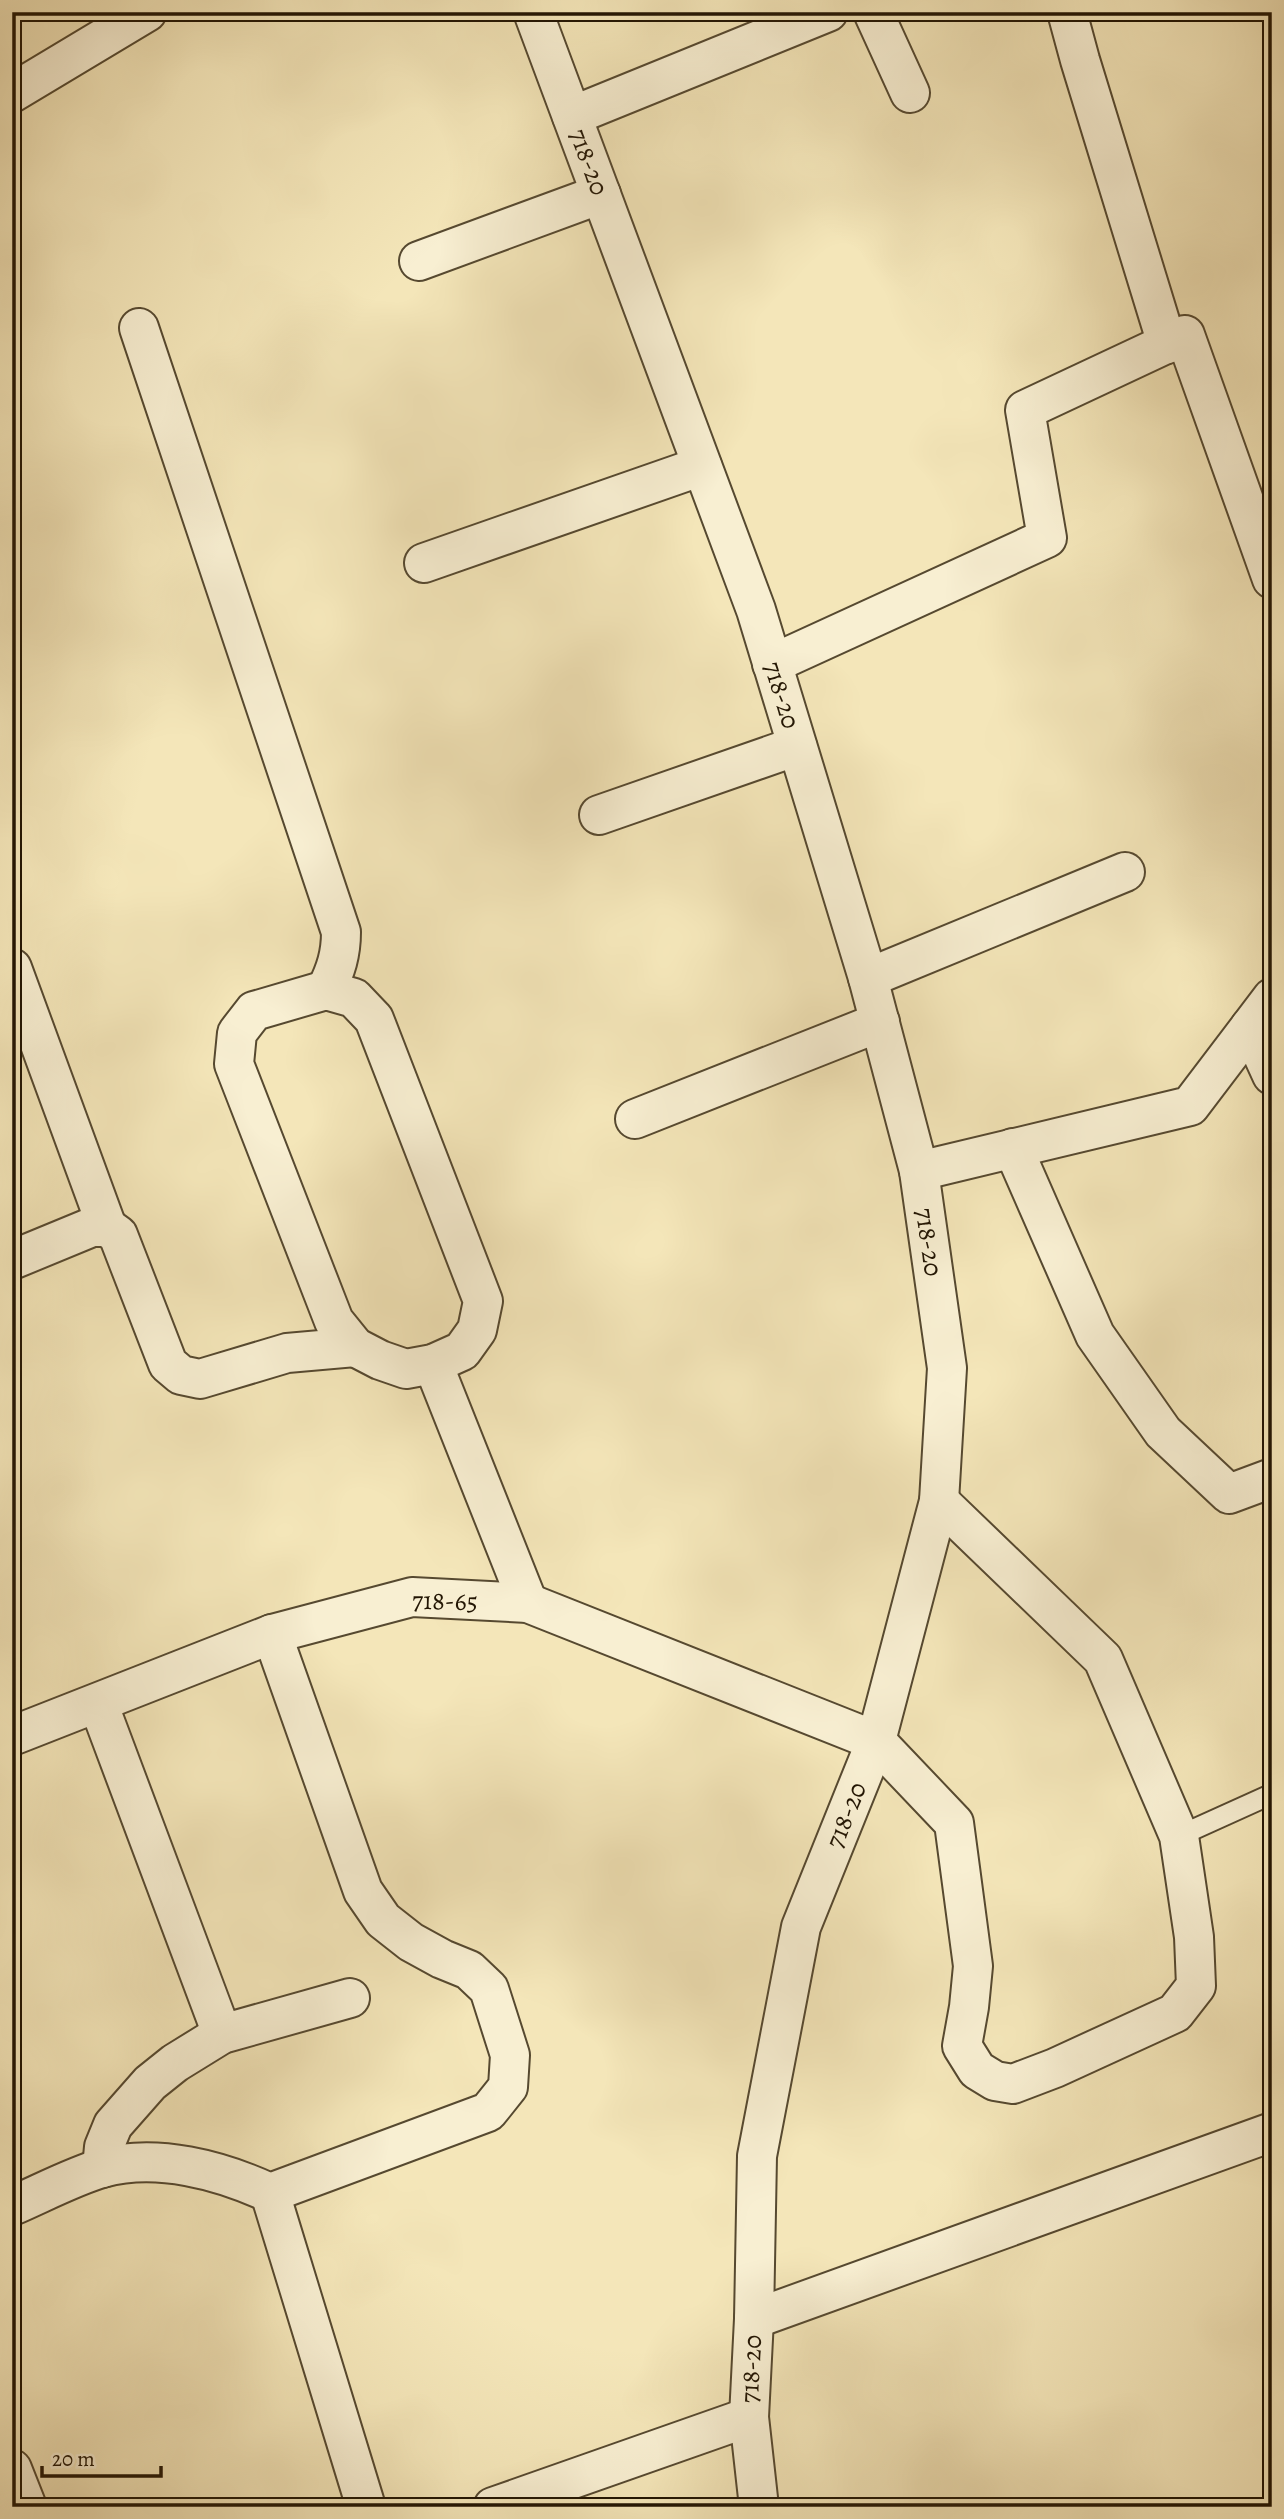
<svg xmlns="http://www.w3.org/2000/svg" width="1284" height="2519" font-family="Alegreya,serif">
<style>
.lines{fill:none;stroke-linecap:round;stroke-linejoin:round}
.lane-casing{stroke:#564930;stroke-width:23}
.street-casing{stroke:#564930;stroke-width:42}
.lane{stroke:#f8efd2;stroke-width:19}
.street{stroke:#f8efd2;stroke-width:38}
.labels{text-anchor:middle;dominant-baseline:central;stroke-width:5;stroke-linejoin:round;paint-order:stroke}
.street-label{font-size:26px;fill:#221503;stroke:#f8efd2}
</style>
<rect width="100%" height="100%" fill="#f4e6b9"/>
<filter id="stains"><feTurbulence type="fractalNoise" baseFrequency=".00286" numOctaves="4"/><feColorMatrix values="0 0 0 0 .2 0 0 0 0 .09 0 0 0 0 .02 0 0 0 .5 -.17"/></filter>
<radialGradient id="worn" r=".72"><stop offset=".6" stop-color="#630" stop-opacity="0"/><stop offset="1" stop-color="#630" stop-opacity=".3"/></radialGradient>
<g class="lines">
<defs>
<polyline id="lane" points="1179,1836 1272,1794"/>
<g id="street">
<polyline points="533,12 756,610 868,978 919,1171 947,1368 939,1501 876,1741 801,1927 757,2156 754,2319 749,2417 759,2507"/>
<polyline points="873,12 910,93"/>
<polyline points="1067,12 1080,60 1167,344"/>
<polyline points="12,93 147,12"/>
<polyline points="572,116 828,12"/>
<polyline points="419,261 601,194"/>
<path d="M139,328L341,932C341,954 336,970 326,990"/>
<polyline points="424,563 702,466"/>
<polyline points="772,664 1047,538 1025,410 1185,335 1272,579"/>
<polyline points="599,815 797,746"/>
<polyline points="12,968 107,1227"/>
<polyline points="868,978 1125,872"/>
<polygon points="326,990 354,998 374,1019 483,1301 477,1330 462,1351 433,1364 406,1369 380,1360 355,1347 334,1321 234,1064 237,1033 254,1011"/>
<polyline points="1250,1027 1272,1075"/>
<polyline points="635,1119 880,1022"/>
<polyline points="1013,1148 1095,1335 1163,1432 1229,1494 1272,1478"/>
<polyline points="919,1171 1190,1106 1272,998"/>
<polyline points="12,1260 92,1227 107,1227 118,1235 168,1364 181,1375 200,1379 287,1353 355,1347"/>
<polyline points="433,1364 528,1603"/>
<polyline points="98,1703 222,2034"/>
<polyline points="12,1736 272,1634 412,1597 528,1603 876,1741 954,1823 973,1966 969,2007 962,2046 977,2070 995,2081 1013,2084 1055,2068 1175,2013 1196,1986 1194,1937 1179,1836 1103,1659 939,1501"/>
<polyline points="102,2168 104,2147 113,2125 150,2083 175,2063 222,2034 350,1998"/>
<polyline points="270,2193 366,2507"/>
<path d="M12,2206C40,2194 74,2176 102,2168C157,2153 220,2170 270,2193L488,2112L508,2087L510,2055L489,1989L469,1970L442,1959L411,1942L383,1920L363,1891L272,1634"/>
<polyline points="754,2319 1272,2132"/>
<polyline points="12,2469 27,2507"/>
<polyline points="493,2507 749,2417"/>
</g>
</defs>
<use href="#lane" class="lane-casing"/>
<use href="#street" class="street-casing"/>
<use href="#lane" class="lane"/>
<use href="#street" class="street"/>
</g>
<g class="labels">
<g class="street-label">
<text transform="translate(589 162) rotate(70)">718-20</text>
<text transform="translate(782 695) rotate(73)">718-20</text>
<text transform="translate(929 1242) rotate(82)">718-20</text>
<text transform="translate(445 1601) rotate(1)">718-65</text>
<text transform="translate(846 1815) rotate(-68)">718-20</text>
<text transform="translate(751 2369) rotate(-87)">718-20</text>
</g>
</g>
<rect width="1284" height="2519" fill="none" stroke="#f4e6b9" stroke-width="42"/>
<rect x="14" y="14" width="1256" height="2491" fill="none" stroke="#221503" stroke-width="3.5"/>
<rect x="21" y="21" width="1242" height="2477" fill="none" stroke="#221503" stroke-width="2"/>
<path d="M42 2466v10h119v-10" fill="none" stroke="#221503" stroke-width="3.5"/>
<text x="52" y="2466" font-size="21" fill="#221503" stroke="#f8efd2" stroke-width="5" paint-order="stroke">20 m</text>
<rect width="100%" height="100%" filter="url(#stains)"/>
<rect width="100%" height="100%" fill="url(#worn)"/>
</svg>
